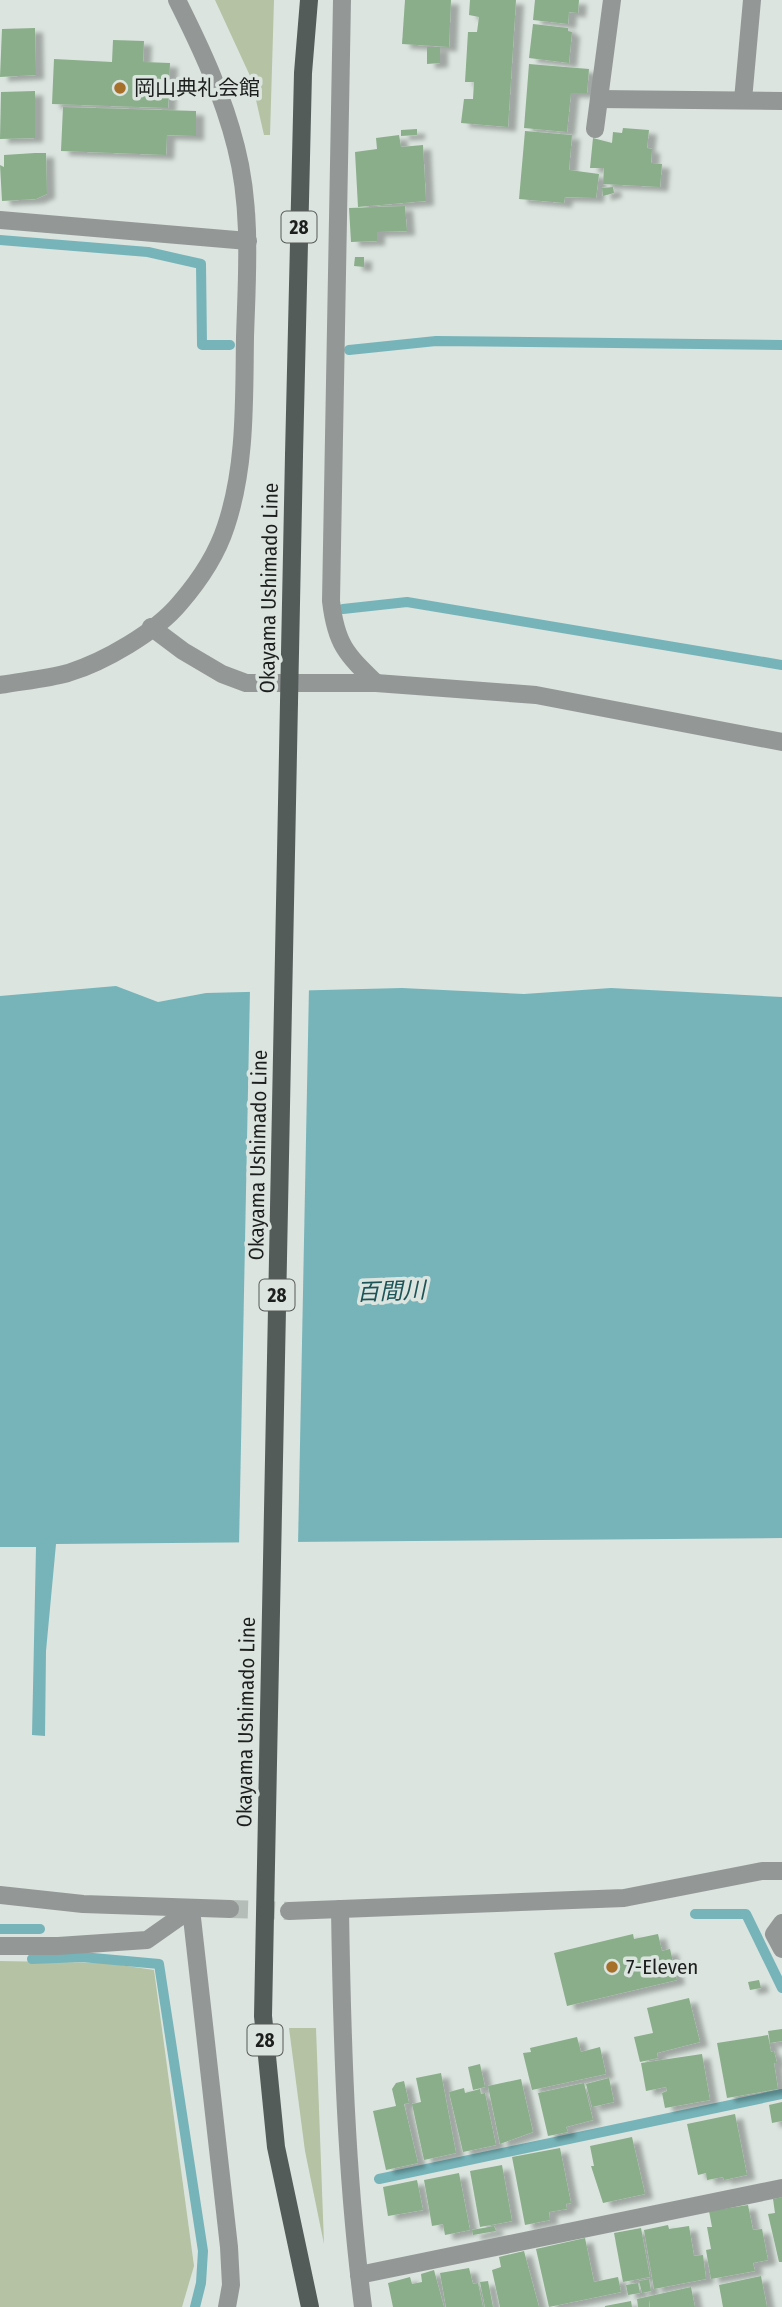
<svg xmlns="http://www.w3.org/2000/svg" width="782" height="2307" font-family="'Fira Sans Condensed','Noto Sans JP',sans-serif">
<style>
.green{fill:#b5c2a3}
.water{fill:#76b4b9}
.pier{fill:#dbe4df}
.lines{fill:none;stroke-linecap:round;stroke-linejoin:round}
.stream{stroke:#76b4b9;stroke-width:10}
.building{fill:#8aae8a;filter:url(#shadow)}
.minor-tunnel{stroke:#b5bdb8;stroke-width:18;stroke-dasharray:18 9;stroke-linecap:butt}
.minor{stroke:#939897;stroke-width:18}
.major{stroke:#545c5a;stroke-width:18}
.major-bridge{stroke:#545c5a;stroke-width:18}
.poi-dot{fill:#a66f2a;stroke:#dbe4df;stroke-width:2.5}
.labels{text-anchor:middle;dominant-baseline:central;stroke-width:7;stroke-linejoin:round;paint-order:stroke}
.shield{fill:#dbe4df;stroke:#555a57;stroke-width:2}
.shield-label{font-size:19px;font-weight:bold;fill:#1c1f1d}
.poi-label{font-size:21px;fill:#1c1f1d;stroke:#dbe4df;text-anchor:start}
.street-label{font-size:21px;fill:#1c1f1d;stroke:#dbe4df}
.water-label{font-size:23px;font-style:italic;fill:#1d5458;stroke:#dbe4df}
</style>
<defs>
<filter id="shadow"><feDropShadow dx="8" dy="4.5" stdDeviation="2" flood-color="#0004"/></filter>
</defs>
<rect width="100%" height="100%" fill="#dbe4df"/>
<g class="green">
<polygon points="215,0 274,0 270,135 264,135 251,78"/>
<polygon points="0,1961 107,1963 154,1970 194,2266 182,2307 0,2307"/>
<polygon points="289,2028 316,2028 324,2244 305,2151"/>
</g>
<polygon class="water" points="116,986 158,1002 206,993 402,988 524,994 611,988 782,997 782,1538 56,1544 46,1651 45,1736 32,1735 36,1547 0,1547 0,996"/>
<polygon class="pier" points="309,987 298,1546 239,1546 250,989"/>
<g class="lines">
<g class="stream">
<polyline points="0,240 148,252 201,264 202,345 230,345"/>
<polyline points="349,350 436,341 782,345"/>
<polyline points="343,609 407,602 782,665"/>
<polyline points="695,1914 746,1914 782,1988"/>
<polyline points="0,1929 40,1929"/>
<polyline points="32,1959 82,1957 159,1964 203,2251 201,2283 195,2307"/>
<polyline points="379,2179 782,2094"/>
</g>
</g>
<g class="building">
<polygon points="405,0 451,0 449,47 402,44"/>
<polygon points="470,0 516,0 508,127 461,123 464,99 473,99 474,82 465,82 468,32 477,32 479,17 469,15"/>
<polygon points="535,0 579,0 578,13 569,12 568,24 533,20"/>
<polygon points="533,24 568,28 568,31 572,32 569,63 529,58"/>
<polygon points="35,28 36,75 0,77 2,29"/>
<polygon points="113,40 144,41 143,62 170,63 168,108 52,104 54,59 112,62"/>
<polygon points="427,47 440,47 440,63 427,64"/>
<polygon points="529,64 589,69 587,93 571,93 567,132 524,128"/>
<polygon points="35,91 35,138 0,139 1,92"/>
<polygon points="63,107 196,111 196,136 167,135 166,155 61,151"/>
<polygon points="623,128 649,130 647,148 652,149 651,163 662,164 660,187 603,184 604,168 590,168 593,138 612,143 613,132 622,133"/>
<polygon points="417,129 417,135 401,136 401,130"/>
<polygon points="525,131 572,135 569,170 599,174 596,198 565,197 564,203 519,199"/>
<polygon points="399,135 401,147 423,145 426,201 358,207 355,152 377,149 376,138"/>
<polygon points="35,153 46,153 47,194 36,199 2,201 0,165 4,167 4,155"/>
<polygon points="613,187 614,193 603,196 602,188"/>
<polygon points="405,206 407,231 377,232 377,241 351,242 349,208"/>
<polygon points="355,257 364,257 364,267 354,266"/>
<polygon points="633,1934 634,1939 658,1934 662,1951 670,1949 677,1980 567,2006 554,1953"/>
<polygon points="759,1980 761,1988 750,1990 748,1982"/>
<polygon points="689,1998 700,2042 657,2053 658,2058 640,2062 634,2037 653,2033 647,2008"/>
<polygon points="782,2029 782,2041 770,2043 768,2031"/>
<polygon points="768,2035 771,2052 774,2051 777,2063 774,2063 778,2089 727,2098 717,2043"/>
<polygon points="577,2037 581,2052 600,2047 606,2074 532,2090 523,2053 531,2052 530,2048"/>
<polygon points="702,2054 710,2100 665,2108 662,2093 667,2091 666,2087 646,2091 641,2063"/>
<polygon points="480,2064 485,2087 473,2090 468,2067"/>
<polygon points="441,2073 456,2153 424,2160 412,2104 421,2102 416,2078"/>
<polygon points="609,2078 614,2102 592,2107 586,2084"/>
<polygon points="521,2079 533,2132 500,2144 488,2086"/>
<polygon points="404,2081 409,2103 404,2104 418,2163 386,2170 373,2111 396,2106 392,2089 396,2083"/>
<polygon points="584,2083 593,2120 566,2127 568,2132 548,2136 538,2093"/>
<polygon points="464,2088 465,2093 480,2089 481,2094 485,2093 496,2145 463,2152 449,2092"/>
<polygon points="782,2102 782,2121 772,2123 769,2105"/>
<polygon points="735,2114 747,2175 724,2180 723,2177 707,2180 706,2173 698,2175 687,2124"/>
<polygon points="632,2137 645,2194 603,2203 591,2166 594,2166 590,2146"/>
<polygon points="560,2148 571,2203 566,2204 567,2209 549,2212 550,2220 525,2225 512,2157"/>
<polygon points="502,2165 512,2221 480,2227 470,2171"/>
<polygon points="459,2173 470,2230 445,2235 443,2224 432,2226 424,2180"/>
<polygon points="417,2180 423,2210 388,2216 383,2187"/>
<polygon points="782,2197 782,2262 779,2262 768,2214 775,2213 773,2199"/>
<polygon points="748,2205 753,2230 762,2229 768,2260 753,2263 755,2271 711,2279 706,2250 711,2249 707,2227 712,2227 709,2211"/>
<polygon points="668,2225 669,2229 689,2226 694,2256 703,2255 706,2279 654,2289 644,2230"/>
<polygon points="494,2226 496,2231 473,2235 472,2230"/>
<polygon points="641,2228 650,2277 623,2282 614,2233"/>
<polygon points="585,2238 594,2282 618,2277 621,2292 549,2307 536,2249"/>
<polygon points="524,2251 539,2307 500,2307 492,2270 501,2267 499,2257"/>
<polygon points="469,2268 473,2284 478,2283 483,2307 446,2307 440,2273"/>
<polygon points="434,2270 444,2307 393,2307 388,2283 410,2277 412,2284 422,2282 421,2274"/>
<polygon points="761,2276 767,2307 723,2307 719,2285"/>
<polygon points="649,2279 651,2291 642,2293 639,2281"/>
<polygon points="488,2281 493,2307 485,2307 480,2282"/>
<polygon points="638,2283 640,2293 628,2295 626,2285"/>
<polygon points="691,2287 695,2307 650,2307 649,2300 649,2307 638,2307 637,2299"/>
<polygon points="631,2301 632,2307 605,2307 605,2306"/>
</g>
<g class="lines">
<polyline class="minor-tunnel" points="230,1909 289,1911"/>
<g class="minor">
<path d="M342,0L331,601C336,644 346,654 376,683"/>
<polyline points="599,99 782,101"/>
<polyline points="743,100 752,0"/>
<polyline points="595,129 612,0"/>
<polyline points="0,220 248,241"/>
<polyline points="151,627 183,651 222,674 246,683 376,683 536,695 782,742"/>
<path d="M0,685C22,681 46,679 68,673C104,662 156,632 180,603C199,581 217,554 226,526C246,466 244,401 245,337C247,274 252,209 236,147C223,95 201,48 177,0"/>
<polyline points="0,1895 83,1904 230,1909"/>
<path d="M340,1909C342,2042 346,2175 363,2307"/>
<polyline points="289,1911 624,1898 762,1871 782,1871"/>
<polyline points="782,1923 774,1934 782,1949"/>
<polyline points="0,1946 58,1946 147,1940 191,1909 229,2247 231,2285 227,2307"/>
<polyline points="359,2275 782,2188"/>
</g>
<g class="major">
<polyline points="294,455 303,73 309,0"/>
<polyline points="289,702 263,2016 276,2147 310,2307"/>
</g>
<polyline class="major-bridge" points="289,702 294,455"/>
</g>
<g class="poi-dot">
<circle cx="120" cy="88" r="7"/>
<circle cx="612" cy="1967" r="7"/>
</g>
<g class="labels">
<g class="shield">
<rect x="281.5" y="211.5" width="35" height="31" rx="5"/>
<rect x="259.5" y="1279.5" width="35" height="31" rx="5"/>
<rect x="247.5" y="2024.5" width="35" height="31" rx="5"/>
</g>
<g class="shield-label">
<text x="299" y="227">28</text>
<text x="277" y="1295">28</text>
<text x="265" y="2040">28</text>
</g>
<g class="poi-label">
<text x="134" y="88">岡山典礼会館</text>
<text x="626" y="1967">7-Eleven</text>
</g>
<g class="street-label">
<text transform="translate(269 588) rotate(-89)">Okayama Ushimado Line</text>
<text transform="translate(258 1155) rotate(-89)">Okayama Ushimado Line</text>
<text transform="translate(246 1722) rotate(-89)">Okayama Ushimado Line</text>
</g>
<g class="water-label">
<text transform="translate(391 1291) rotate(-2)">百間川</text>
</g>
</g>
</svg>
